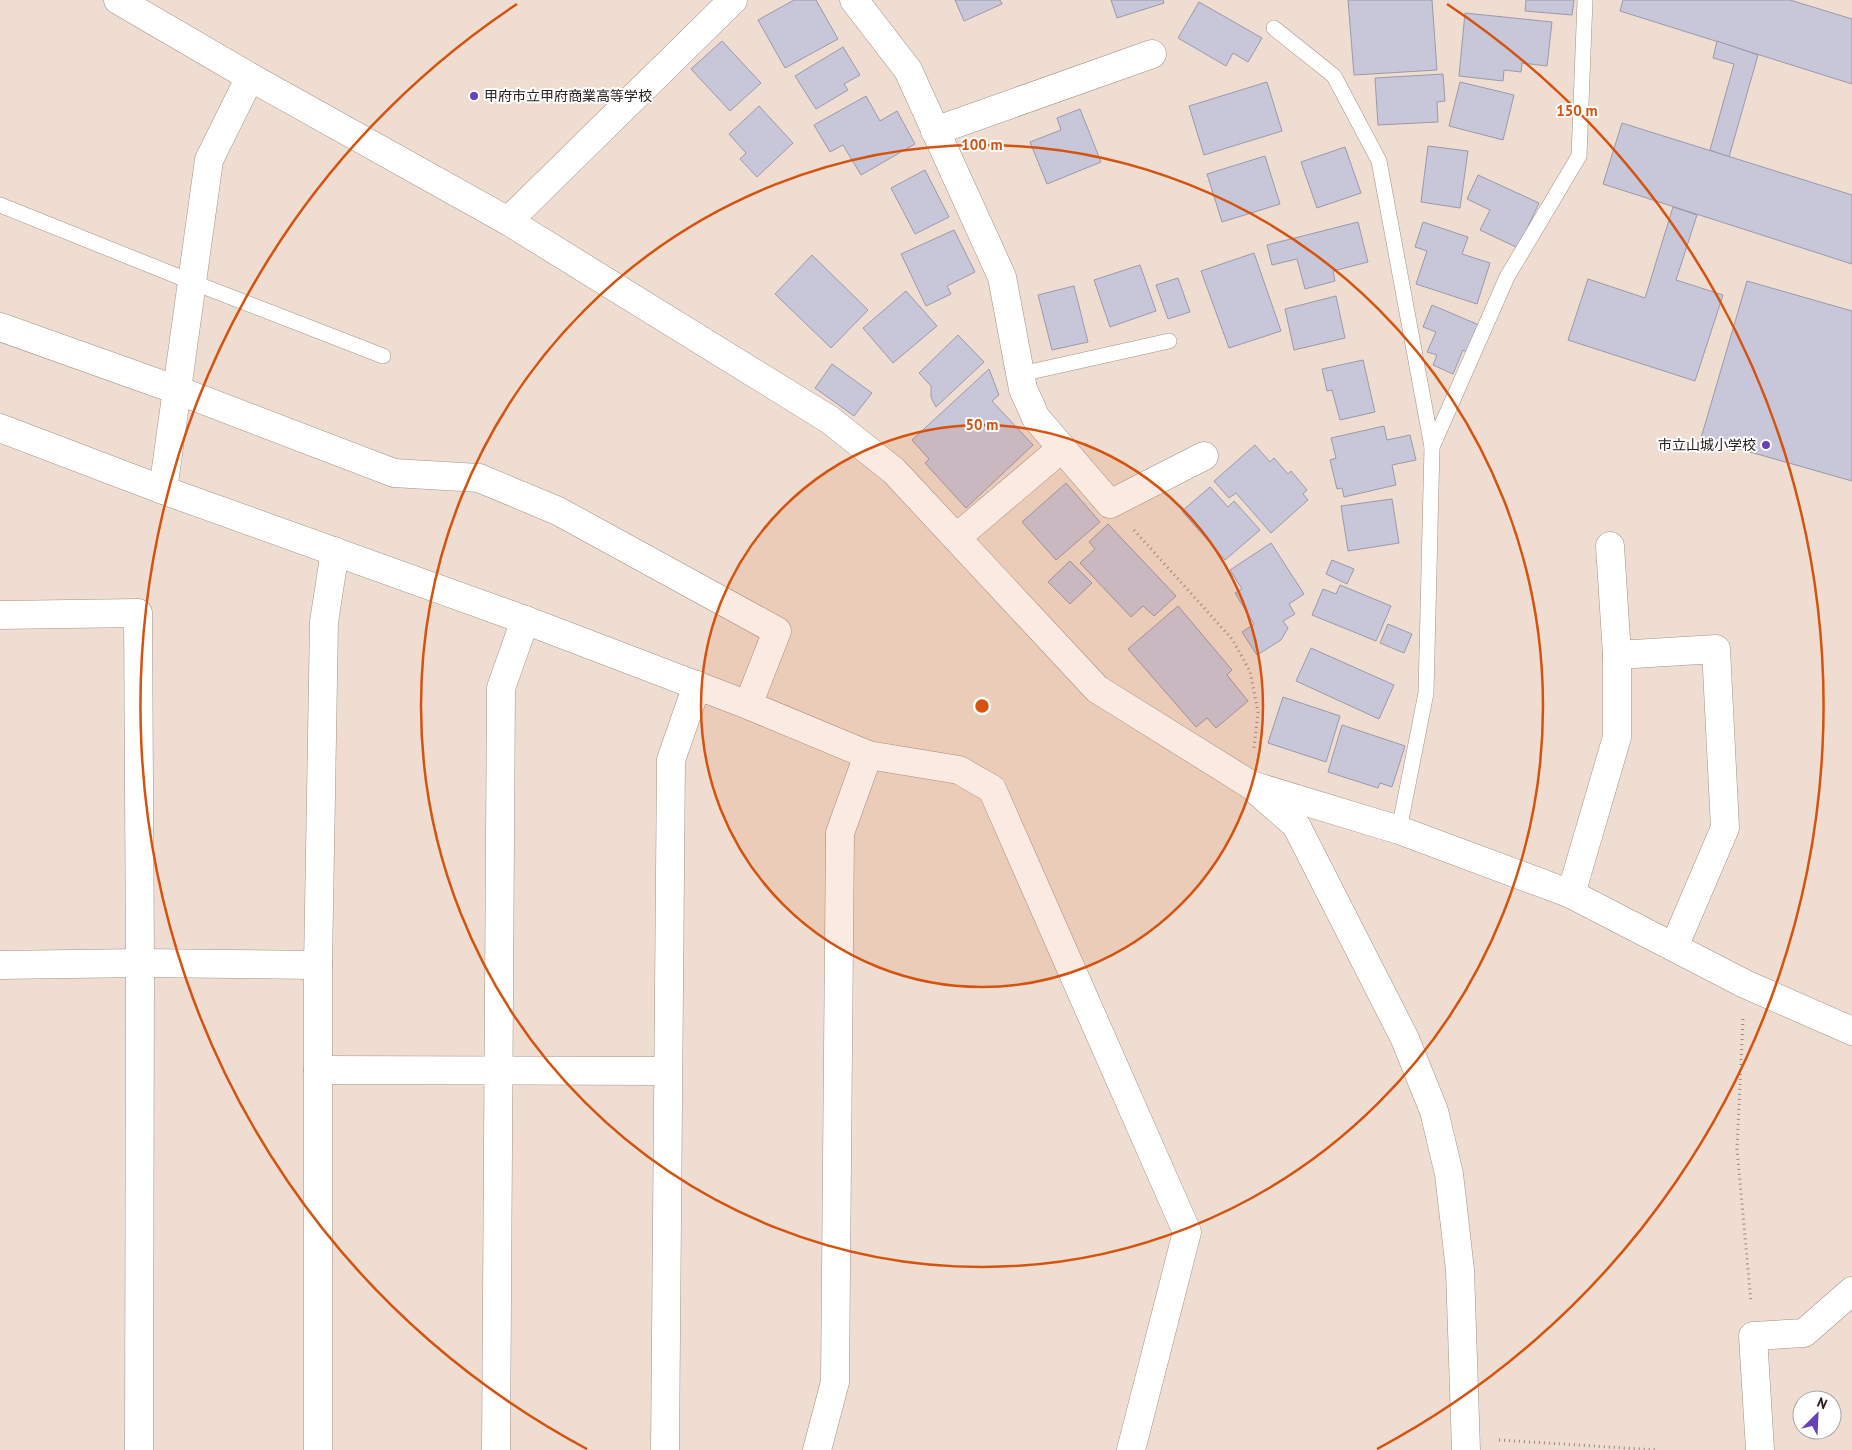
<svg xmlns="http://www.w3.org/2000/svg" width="1852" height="1450" font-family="'PT Sans','Noto Sans JP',sans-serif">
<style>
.building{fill:#c8c6d9;stroke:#9b99ab}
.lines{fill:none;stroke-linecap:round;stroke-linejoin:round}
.lane-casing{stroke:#a39387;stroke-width:16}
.street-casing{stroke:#a39387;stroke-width:29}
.path{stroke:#968980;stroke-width:3;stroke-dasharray:1 4;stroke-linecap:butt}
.lane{stroke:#fff;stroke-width:15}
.street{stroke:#fff;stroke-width:28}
.ring{fill:none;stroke:#d5530e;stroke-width:2.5}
.poi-dot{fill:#6442ba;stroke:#fff;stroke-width:2}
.labels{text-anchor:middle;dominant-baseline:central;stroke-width:4;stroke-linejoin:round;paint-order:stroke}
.poi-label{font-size:14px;fill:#27201c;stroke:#fff;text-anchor:start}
.centre{fill:#d5530e;stroke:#fff;stroke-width:2.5}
.ring-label{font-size:15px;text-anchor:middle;font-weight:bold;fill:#d5530e;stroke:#fff;stroke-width:4;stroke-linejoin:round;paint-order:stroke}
</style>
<rect width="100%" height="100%" fill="#eeddd0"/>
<g class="building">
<polygon points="794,0 816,0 838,39 785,68 758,20"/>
<polygon points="955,0 1000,0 1002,4 964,21"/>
<polygon points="1111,0 1163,0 1164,3 1117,18"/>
<polygon points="1348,0 1432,0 1437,70 1354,75"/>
<polygon points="1526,0 1574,0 1572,15 1525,11"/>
<polygon points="1623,0 1790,0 1852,19 1852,84 1620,11"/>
<polygon points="1199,2 1262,38 1248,62 1233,53 1226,66 1178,38"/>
<polygon points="1465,13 1552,22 1547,66 1522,63 1521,72 1504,70 1503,81 1459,76"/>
<polygon points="722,41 761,83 730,111 691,69"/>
<polygon points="1717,41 1758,55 1729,157 1710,150 1734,64 1713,58"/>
<polygon points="843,47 860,75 844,84 848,90 816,109 795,76"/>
<polygon points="1443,74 1445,101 1437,102 1438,122 1378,125 1375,78"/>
<polygon points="1267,82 1282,131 1204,155 1189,106"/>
<polygon points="1460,82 1514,95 1503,140 1449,126"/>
<polygon points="866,96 880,121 897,111 915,144 861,175 843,145 830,152 814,125"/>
<polygon points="759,106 793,143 757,177 740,159 746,153 729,134"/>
<polygon points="1080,109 1101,162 1047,184 1030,142 1061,130 1057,118"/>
<polygon points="1622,123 1852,195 1852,264 1603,184"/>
<polygon points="1428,146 1468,151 1460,208 1421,202"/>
<polygon points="1345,147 1361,193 1317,208 1301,162"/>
<polygon points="1265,156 1280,204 1222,222 1207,174"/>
<polygon points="925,170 949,217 915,234 891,188"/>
<polygon points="1478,175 1539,203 1518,248 1480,230 1490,210 1467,199"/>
<polygon points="1673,207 1697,215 1676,280 1723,295 1695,381 1568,340 1588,279 1645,298"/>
<polygon points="1358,222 1368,262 1333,271 1335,281 1305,289 1297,259 1272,265 1267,245"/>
<polygon points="1423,222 1468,237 1462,254 1490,263 1477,304 1416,284 1427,251 1415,247"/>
<polygon points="954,230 975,272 947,286 951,294 926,306 901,254"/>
<polygon points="1254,253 1281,331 1229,348 1201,271"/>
<polygon points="812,255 868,310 831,348 775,294"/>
<polygon points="1140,265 1156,311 1110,327 1094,280"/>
<polygon points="1178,278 1190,312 1168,319 1156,285"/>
<polygon points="1747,281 1852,311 1852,481 1701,438"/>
<polygon points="1074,286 1088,342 1052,350 1038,295"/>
<polygon points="906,291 937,326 893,363 863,328"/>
<polygon points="1336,296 1345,338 1294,350 1285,309"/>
<polygon points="1432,305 1479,325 1467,352 1463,350 1453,374 1433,365 1437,355 1427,352 1436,332 1423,327"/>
<polygon points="958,335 984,362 936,407 931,397 931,386 919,373"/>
<polygon points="1363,360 1375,412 1340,420 1332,390 1327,391 1322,369"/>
<polygon points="832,364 872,393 854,416 815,388"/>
<polygon points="989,369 999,395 992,401 1033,445 966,508 925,463 929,459 912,440"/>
<polygon points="1384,426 1387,440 1410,435 1416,460 1392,465 1396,485 1344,497 1342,488 1337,489 1330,460 1336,458 1331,438"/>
<polygon points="1255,445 1270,462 1274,458 1288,474 1291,471 1307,490 1303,494 1308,500 1271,533 1236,493 1229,498 1214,481"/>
<polygon points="1066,483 1100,522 1056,560 1022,522"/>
<polygon points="1210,487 1228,507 1234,501 1260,530 1225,560 1182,511"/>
<polygon points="1392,499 1399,543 1348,551 1341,506"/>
<polygon points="1108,524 1176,596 1154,616 1143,606 1131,617 1080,563 1095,549 1089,542"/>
<polygon points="1271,543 1304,594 1289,604 1295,614 1283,621 1288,628 1281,640 1257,655 1242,632 1254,624 1235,593 1242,589 1230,570"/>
<polygon points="1332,560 1354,569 1347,584 1326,574"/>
<polygon points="1070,561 1092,583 1070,604 1048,582"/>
<polygon points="1340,585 1391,606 1376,641 1312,615 1323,589 1336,594"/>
<polygon points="1178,606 1232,670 1227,675 1248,701 1216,728 1207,718 1196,727 1128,649"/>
<polygon points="1388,624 1412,634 1404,653 1380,643"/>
<polygon points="1311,648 1394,685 1379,719 1296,681"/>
<polygon points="1283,697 1340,716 1326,762 1268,743"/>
<polygon points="1342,725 1405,746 1392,787 1380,783 1378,788 1328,772"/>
</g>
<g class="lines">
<defs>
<g id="lane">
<polyline points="1274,28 1334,76 1379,161 1432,447 1426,693 1399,830"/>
<polyline points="0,205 192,282 383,356"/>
<polyline points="1021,374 1169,341"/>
<polyline points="1432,447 1507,277 1579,156 1585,0"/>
</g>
<g id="street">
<polyline points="118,0 250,77 508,221 830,420 894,471 1097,689 1251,785 1399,830 1571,894 1745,984 1852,1031"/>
<polyline points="854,0 908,70 1002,277 1023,389 1036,418 1110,504 1204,456"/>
<polyline points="935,131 1152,54"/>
<polyline points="508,221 733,0"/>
<polyline points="0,327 177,390 394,473 479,478 558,511 777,631 748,705"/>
<polyline points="0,428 163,490 525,620 748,705 868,755 959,770 992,789 1187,1232 1131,1450"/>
<polyline points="163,490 209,160 250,77"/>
<polyline points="956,538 1062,448"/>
<polyline points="0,615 138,613 140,963 139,1450"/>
<polyline points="1617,655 1716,649 1725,828 1674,947"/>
<polyline points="1257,791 1296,825 1405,1039 1434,1111 1449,1174 1460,1270 1466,1450"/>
<polyline points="1571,894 1617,737 1617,655 1610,546"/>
<polyline points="0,965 140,963 318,965"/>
<polyline points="318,1070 668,1071"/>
<polyline points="318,1450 318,965 324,622 335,551"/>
<polyline points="496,1450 501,688 525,620"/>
<polyline points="665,1450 671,760 697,685"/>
<polyline points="817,1450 835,1382 840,833 868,755"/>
<polyline points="1760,1450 1753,1336 1804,1333 1852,1291"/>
</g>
</defs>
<use href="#lane" class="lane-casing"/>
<use href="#street" class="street-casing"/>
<g class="path">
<polyline points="1134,530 1232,639 1250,671 1258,712 1254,748"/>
<polyline points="1743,1019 1737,1149 1751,1302"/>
<polyline points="1499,1440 1657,1450"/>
</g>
<use href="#lane" class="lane"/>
<use href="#street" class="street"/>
</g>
<circle cx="982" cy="706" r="281" fill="#d5530e" fill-opacity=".12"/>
<g class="ring">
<circle cx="982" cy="706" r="281"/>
<circle cx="982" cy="706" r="561"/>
<path d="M587 1449A842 842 0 0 1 517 4M1447 4A842 842 0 0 1 1377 1449"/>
</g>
<g class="poi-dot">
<circle cx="474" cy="96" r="5"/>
<circle cx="1766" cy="445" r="5"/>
</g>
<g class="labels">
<g class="poi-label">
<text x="484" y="96">甲府市立甲府商業高等学校</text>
<text x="1756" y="445" text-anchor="end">市立山城小学校</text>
</g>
</g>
<circle cx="982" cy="706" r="8" class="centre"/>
<g class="ring-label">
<text x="1577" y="116">150 m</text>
<text x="982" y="150">100 m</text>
<text x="982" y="430">50 m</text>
</g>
<g transform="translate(1817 1415) rotate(24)"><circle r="24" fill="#ffffff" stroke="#a9a6a4"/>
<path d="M0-4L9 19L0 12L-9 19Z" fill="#6442ba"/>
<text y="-8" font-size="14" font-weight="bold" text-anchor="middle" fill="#27201c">N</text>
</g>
</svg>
